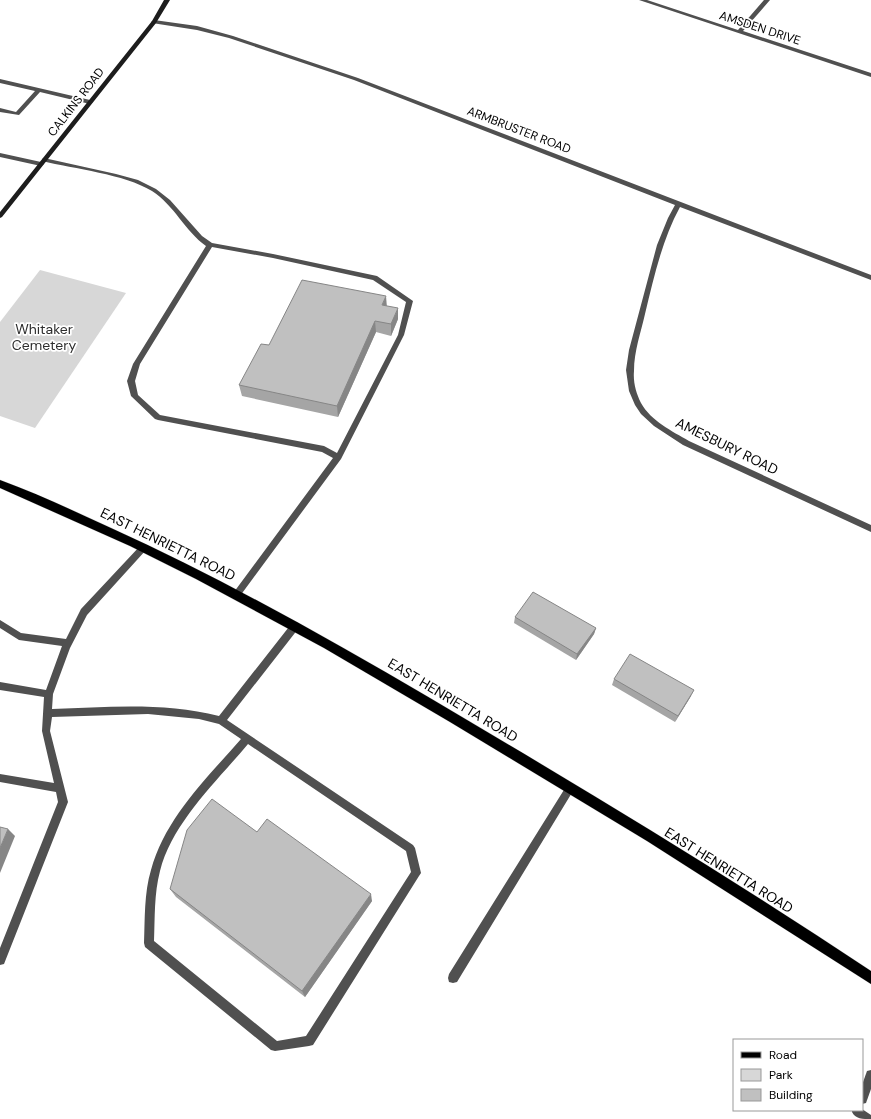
<svg xmlns="http://www.w3.org/2000/svg" width="871" height="1119" font-family="'DM Sans',sans-serif">
<style>
.green{fill:#d7d7d7}
.lines{fill:none;stroke-linecap:round;stroke-linejoin:round}
.primary-casing{stroke:#dbdbdb;stroke-width:1}
.service{fill:#505050;fill-rule:evenodd}
.minor{fill:#505050;fill-rule:evenodd}
.secondary{fill:#1d1d1d;fill-rule:evenodd}
.primary{fill:#000;fill-rule:evenodd}
.wall{fill:#a5a5a5}
.shaded-wall{fill:#868686}
.building{fill:#c0c0c0;stroke:#868686}
.labels{text-anchor:middle;dominant-baseline:central;stroke-width:3.5;stroke-linejoin:round;paint-order:stroke}
.far-street-label{font-size:12px;fill:#000;stroke:#fff}
.park-label{font-size:14px;fill:#2e2e2e;stroke:#fff}
.street-label{font-size:14px;fill:#000;stroke:#fff}
</style>
<rect width="100%" height="100%" fill="#fff"/>
<polygon class="green" points="40,270 126,293 35,428 0,416 0,322"/>
<g class="lines">
<defs>
<path id="primary" d="M0,480C38,494 74,511 111,528C221,578 326,637 430,698C579,786 727,875 871,971V984L647,841L450,722L324,648L196,579L130,546L0,488Z"/>
</defs>
<use href="#primary" class="primary-casing"/>
<g class="service">
<polygon points="0,79 90,100 93,102 90,104 40,92 19,115 0,112 0,108 16,112 35,91 0,83"/>
<polygon points="0,153 41,162 44,164 41,166 0,157"/>
<path d="M44,158L116,174L138,180L156,189L170,200L202,236L212,243L273,254L377,276L413,301L404,335L341,459L240,596L237,598L234,596L233,594L234,592L333,458L322,452L158,420L155,419L131,396L127,381L133,364L206,246C185,231 174,205 152,191C124,174 75,169 42,161V159ZM212,247L273,258L373,280L406,302L398,335L337,453L324,446L160,415L138,395L135,381L140,364Z"/>
<path d="M143,545L146,546L147,548L146,550L87,615L70,648L53,694L52,709C108,707 165,702 219,716L292,623L295,622L298,623L299,626L298,629L227,720L413,845L415,848L421,873L419,876L313,1045L309,1046L275,1051L271,1050L145,947L144,943C145,919 144,893 151,870C165,818 207,778 241,739L219,724L199,719L148,714L52,717L50,731L68,802L4,964L0,965V948L58,802L56,792L0,782V774L54,783L42,731L44,697L0,690V682L46,690L62,646L19,640L0,628V620L21,633L66,639L81,609L140,546ZM248,744L406,851L411,872L306,1036L277,1041L154,941C155,917 154,894 160,871C172,823 217,781 248,744Z"/>
<polygon points="570,784 573,785 575,788 573,791 457,982 453,983 449,982 448,978 449,974 567,785"/>
<polygon points="871,1070 871,1089 866,1103 862,1104 862,1085 867,1071"/>
<path d="M862,1109L871,1115V1119C863,1119 855,1119 852,1112V1110Z"/>
</g>
<g class="minor">
<polygon points="639,0 647,0 738,30 764,0 770,0 743,31 871,73 871,77"/>
<path d="M154,20L197,26L233,36L358,78L871,275V280L680,207C662,240 654,277 645,314C641,332 634,351 634,371C633,382 636,393 641,403C651,421 672,431 689,441L871,525V532L683,445L654,426L641,414L635,405L629,391L626,370L629,350L657,245L668,218L675,205L354,80L229,38L197,30L152,23L151,22Z"/>
</g>
<polygon class="secondary" points="164,0 170,0 156,23 2,217 0,218 0,212 152,21"/>
<use href="#primary" class="primary"/>
</g>
<g class="wall">
<polygon points="386,306 398,319 391,336 376,332 338,417 242,396 239,385 269,345"/>
<polygon points="515,617 596,628 594,634 576,660 514,623"/>
<polygon points="614,679 691,696 675,722 612,685"/>
<polygon points="257,832 372,901 305,997 176,897 170,889"/>
</g>
<g class="shaded-wall">
<polygon points="386,296 387,308 382,305"/>
<polygon points="398,308 398,319 391,336 391,324"/>
<polygon points="375,321 376,332 338,417 337,406"/>
<polygon points="596,628 594,634 576,660 577,654"/>
<polygon points="694,690 691,696 675,722 678,716"/>
<polygon points="8,829 15,836 0,873 0,848"/>
<polygon points="371,894 372,901 305,997 302,991"/>
</g>
<g class="building">
<polygon points="302,280 386,296 382,305 398,308 391,324 375,321 337,406 239,385 261,344 269,345"/>
<polygon points="533,592 596,628 577,654 515,617"/>
<polygon points="630,654 694,690 678,716 614,679"/>
<polygon points="212,799 257,832 267,819 371,894 302,991 170,889 187,830"/>
<polygon points="0,827 8,829 0,848"/>
</g>
<g class="labels">
<g class="far-street-label">
<text transform="translate(760 28) rotate(18)">AMSDEN DRIVE</text>
<text transform="translate(76 102) rotate(-52)">CALKINS ROAD</text>
<text transform="translate(519 130) rotate(21)">ARMBRUSTER ROAD</text>
</g>
<g class="park-label">
<text x="44" y="329">Whitaker<tspan x="44" dy="16">Cemetery</tspan></text>
</g>
<g class="street-label">
<text transform="translate(727 446) rotate(26)">AMESBURY ROAD</text>
<text transform="translate(168 544) rotate(26)">EAST HENRIETTA ROAD</text>
<text transform="translate(453 700) rotate(31)">EAST HENRIETTA ROAD</text>
<text transform="translate(729 870) rotate(32)">EAST HENRIETTA ROAD</text>
</g>
</g>
<rect x="733" y="1039" width="130" height="72" fill="#ffffff" stroke="#999999"/>
<rect x="741" y="1052" width="20" height="6" fill="#000000" stroke="#999999"/>
<text x="769" y="1059" font-size="12" fill="#000000">Road</text>
<rect x="741" y="1069" width="20" height="12" fill="#d7d7d7" stroke="#999999"/>
<text x="769" y="1079" font-size="12" fill="#000000">Park</text>
<rect x="741" y="1089" width="20" height="12" fill="#c0c0c0" stroke="#999999"/>
<text x="769" y="1099" font-size="12" fill="#000000">Building</text>
</svg>
